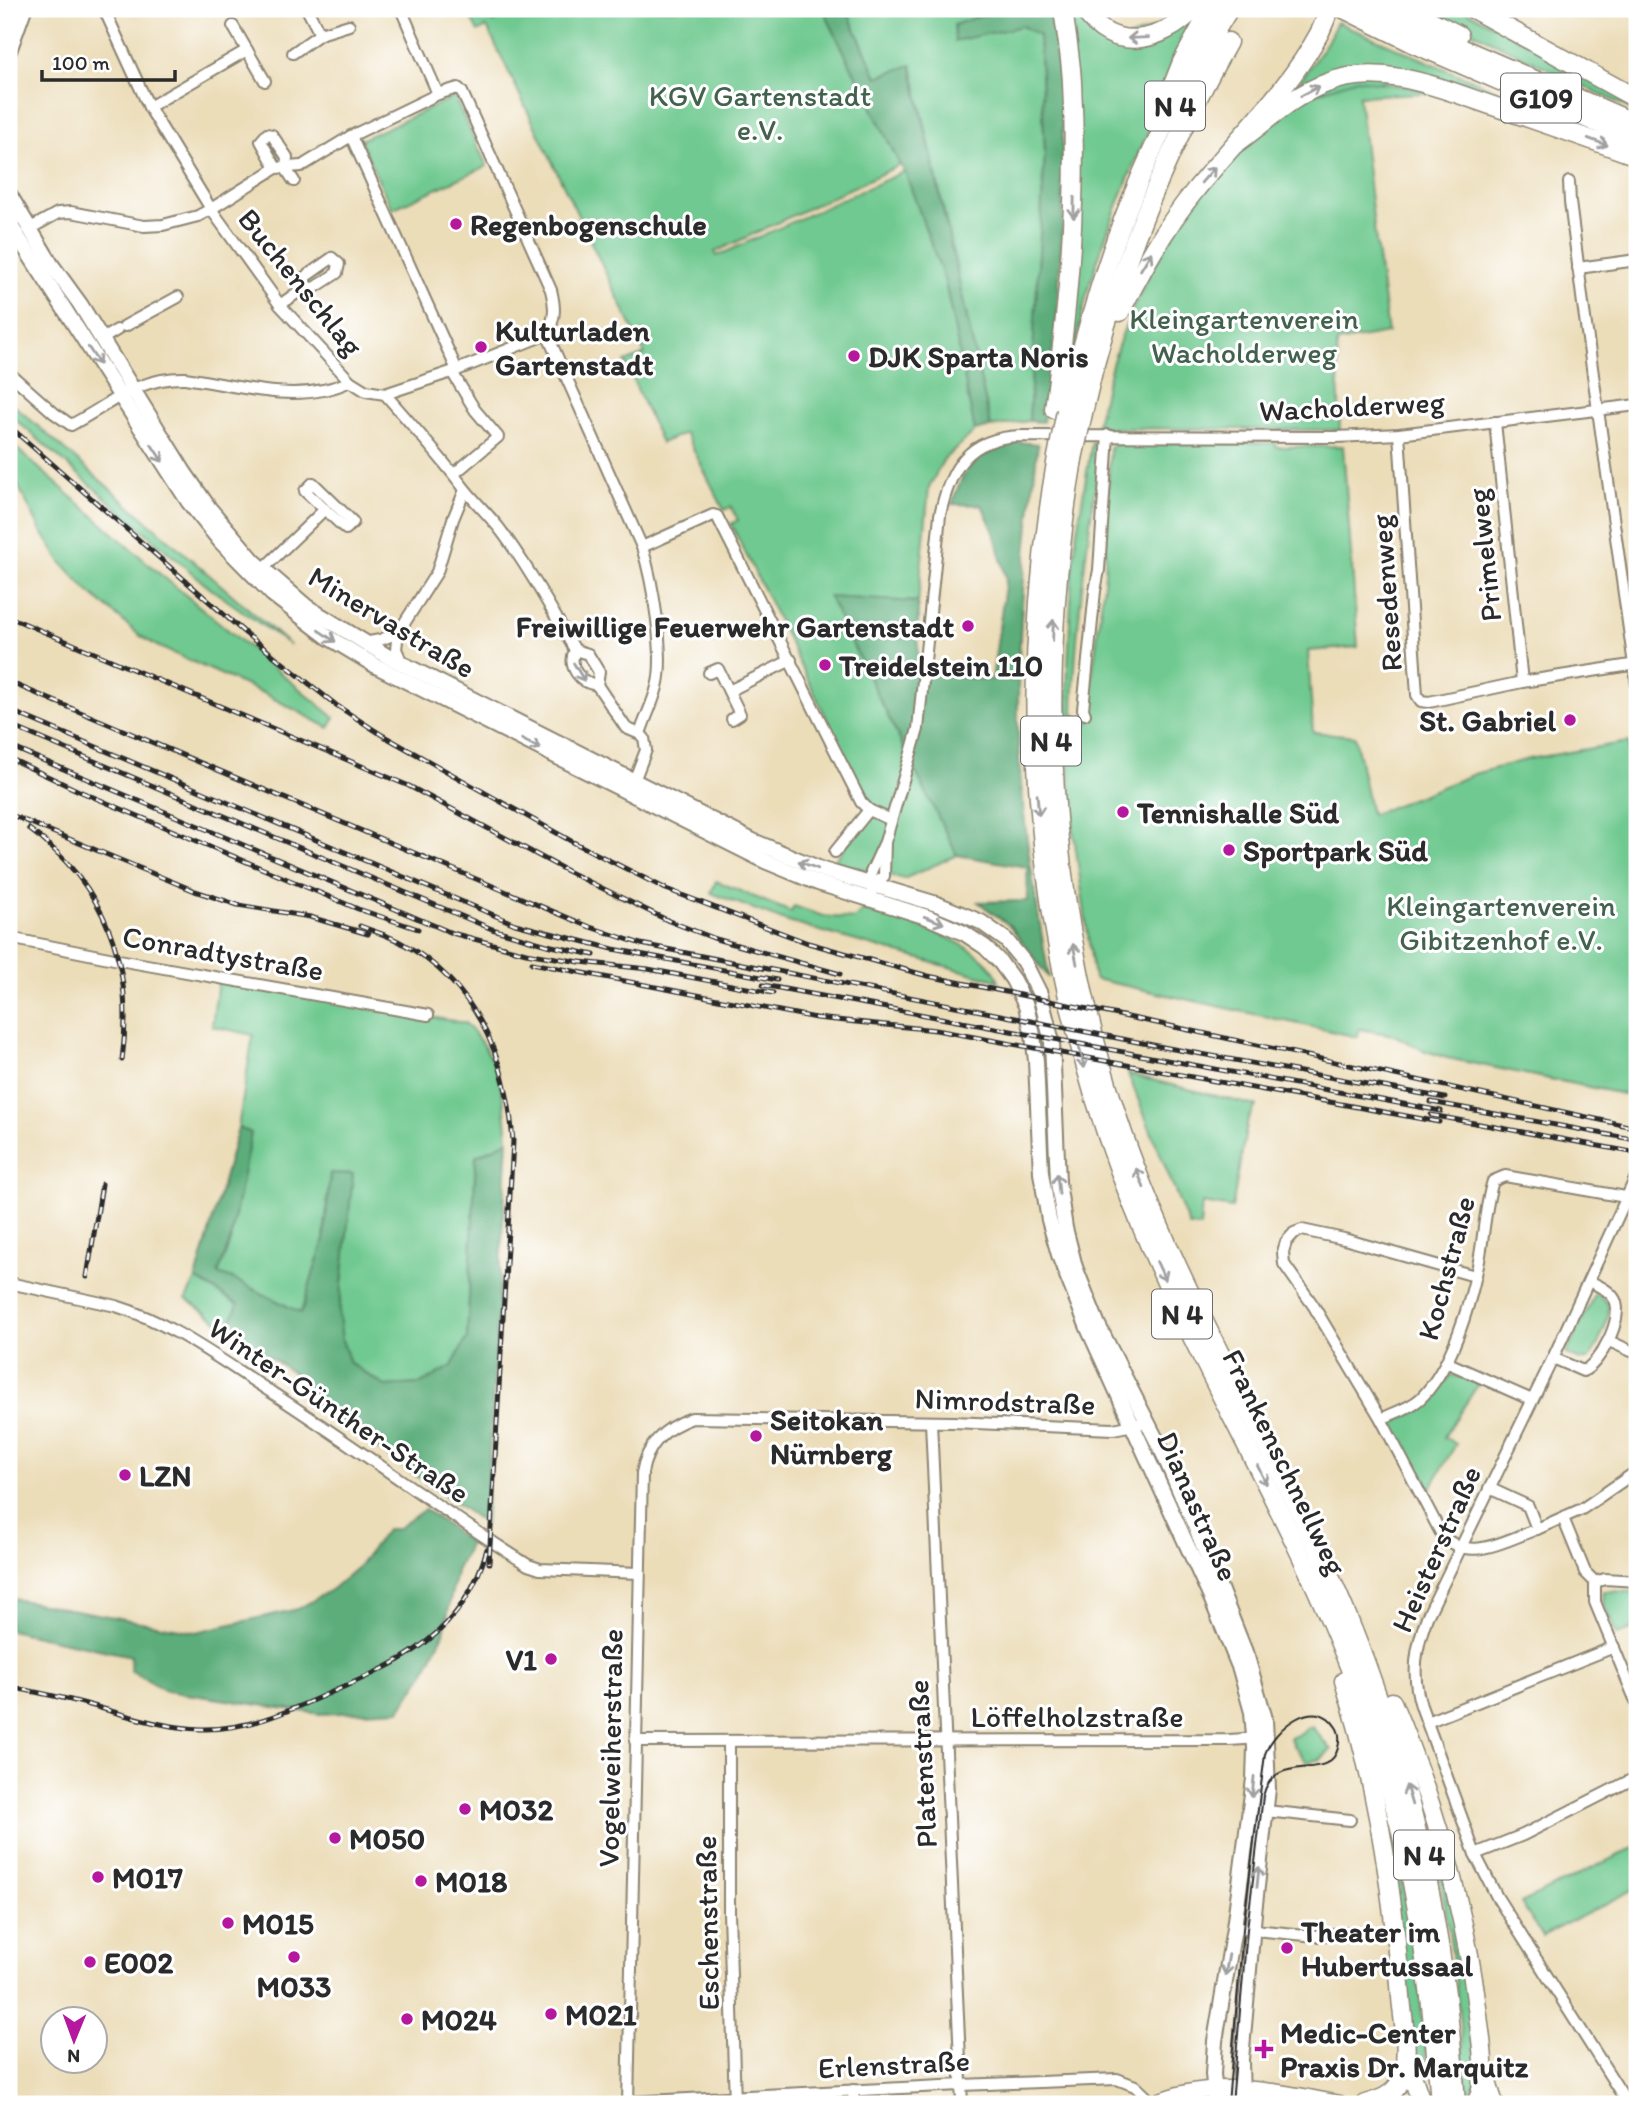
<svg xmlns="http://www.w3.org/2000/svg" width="1646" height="2113" font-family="Itim,sans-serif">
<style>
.green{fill:#6fc990;stroke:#4d7a5e;stroke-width:2}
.forest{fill:#5bad7a;stroke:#436c52;stroke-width:2}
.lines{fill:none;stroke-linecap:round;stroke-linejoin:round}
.minor-casing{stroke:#8c8472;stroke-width:14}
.secondary-casing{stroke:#8c8472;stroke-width:18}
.primary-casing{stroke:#8c8472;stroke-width:19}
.trunk-casing{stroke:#8c8472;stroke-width:21}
.minor{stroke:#fff;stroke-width:10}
.secondary{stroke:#fff;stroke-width:14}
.primary{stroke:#fff;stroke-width:16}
.trunk{stroke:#fff;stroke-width:18}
.tram{stroke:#2b2b2b;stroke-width:2}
.rail-casing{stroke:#2b2b2b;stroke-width:5}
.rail{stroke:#fff;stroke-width:2.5;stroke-dasharray:8;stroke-linecap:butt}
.trunk-bridge-casing{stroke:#8c8472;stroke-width:21;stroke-linecap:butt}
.trunk-bridge{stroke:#fff;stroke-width:18}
.oneway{stroke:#a0a0a0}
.poi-dot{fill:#b5179e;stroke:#fff;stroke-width:2.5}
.labels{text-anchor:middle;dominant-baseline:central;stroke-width:6;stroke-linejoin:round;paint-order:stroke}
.shield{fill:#fff;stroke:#6b6b6b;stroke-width:2}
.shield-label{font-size:28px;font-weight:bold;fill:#2b2b2b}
.park-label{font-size:30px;fill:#43624e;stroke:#fff}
.poi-label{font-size:30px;font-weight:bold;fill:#2b2b2b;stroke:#fff;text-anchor:start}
.street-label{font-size:30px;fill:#2b2b2b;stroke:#fff}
</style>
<rect width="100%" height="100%" fill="#fff"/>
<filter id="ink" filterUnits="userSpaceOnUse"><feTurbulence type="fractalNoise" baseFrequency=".0143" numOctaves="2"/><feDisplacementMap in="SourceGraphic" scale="14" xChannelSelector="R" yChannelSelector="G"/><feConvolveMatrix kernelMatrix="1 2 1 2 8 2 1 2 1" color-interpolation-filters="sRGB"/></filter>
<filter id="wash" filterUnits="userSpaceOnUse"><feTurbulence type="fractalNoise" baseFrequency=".00686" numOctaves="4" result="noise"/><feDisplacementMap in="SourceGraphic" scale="28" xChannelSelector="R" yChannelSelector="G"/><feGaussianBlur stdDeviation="1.57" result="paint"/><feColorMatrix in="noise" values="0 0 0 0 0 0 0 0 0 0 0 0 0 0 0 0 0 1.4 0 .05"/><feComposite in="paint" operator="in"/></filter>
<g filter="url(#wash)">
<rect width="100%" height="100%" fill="#ecddb9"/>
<g class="green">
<polygon points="477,9 486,9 493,22 506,13 504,9 823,9 900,165 715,252 717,256 905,171 945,282 975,431 944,459 929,487 918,602 829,597 957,855 904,879 833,862 874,810 867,800 731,524 738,520 731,507 724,510 685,433 661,443 625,362 645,354 487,27 478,32 469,15"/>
<polygon points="846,9 1000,9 954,25 1022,25 1039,35 1045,152 1029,421 991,427 912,65 877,77"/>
<path d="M1067,9H1080L1120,41L1206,9C1163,98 1119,189 1090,284C1080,316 1075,350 1067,383Z"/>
<polygon points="1426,9 1463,9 1637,102 1637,112"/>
<polygon points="1337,22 1452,72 1629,144 1415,77 1292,93 1327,42"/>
<path d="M1357,79L1441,92L1359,96L1374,227L1388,333L1337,342L1340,430L1096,428C1104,393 1112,358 1126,325C1159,242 1224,154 1297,102C1314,91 1339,86 1357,79Z"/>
<polygon points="454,97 487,166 392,209 360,140"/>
<polygon points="9,401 290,645 207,586 9,414"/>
<polygon points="9,442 160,574 335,718 329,728 265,694 157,646 139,635 88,591 61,562 41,531 9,468"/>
<path d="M1092,442L1099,445L1100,451C1088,538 1075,625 1073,713L1088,724L1092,715L1088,710L1105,574L1110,447L1115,442L1275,443L1276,447L1343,446L1358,647L1308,651L1313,732L1355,736L1371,815L1474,774L1529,759L1628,742L1637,809V1051L1628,1095L1447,1058L1423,1050L1394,1035L1359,1029L1358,1037L1094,979L1071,814L1067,692L1072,576L1077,531Z"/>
<path d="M716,881L791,912L794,906L823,916L854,919L863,910C900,921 985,940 999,981L788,922L711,893Z"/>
<path d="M218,980L465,1023C501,1060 504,1093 508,1141L476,1156L467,1338L452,1366L421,1384L385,1386L350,1363L342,1340L339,1315L352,1174L330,1173L324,1240L301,1313L235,1280L218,1274L230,1241L251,1133L238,1128L253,1035L212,1026Z"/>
<polygon points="1128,1074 1256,1106 1248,1119 1232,1208 1202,1203 1200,1227 1189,1226"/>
<polygon points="196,1279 238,1305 228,1328 186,1299"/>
<path d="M1595,1293C1600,1296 1606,1299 1608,1305C1612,1315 1596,1352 1588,1360H1580L1566,1354Z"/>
<polygon points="1451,1375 1479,1383 1444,1437 1456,1444 1427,1494 1391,1425 1425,1406"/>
<polygon points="1604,1591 1637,1592 1637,1628 1617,1635 1603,1602"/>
<polygon points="1312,1727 1331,1750 1321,1759 1307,1762 1293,1746 1290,1738 1303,1733 1306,1728"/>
<polygon points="1375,1769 1407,1903 1419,1980 1430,2100 1414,2058"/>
<path d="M1412,1770L1463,1941L1478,2070L1467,2104C1460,2024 1454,1943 1437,1864C1430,1832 1420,1801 1412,1770Z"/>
<polygon points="1637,1846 1637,1888 1542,1936 1521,1903"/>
</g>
<g class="forest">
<polygon points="823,9 846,9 877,77 911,65 991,427 975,431 945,282 905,172 900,165"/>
<polygon points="1000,9 1049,9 1062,95 1063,212 1057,318 1043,422 1029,421 1045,152 1039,35 1022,26 955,41 954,25"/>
<path d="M1016,442L1038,444C1027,537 1017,631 1018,725C1019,808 1035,895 1049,978L1010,926L978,902L1028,901L1027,867L957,855L829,597L918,602V669L931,674L992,680L1006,578L994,532L982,505L952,504C966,462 974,457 1016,442Z"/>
<polygon points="238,1128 251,1133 230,1241 218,1274 235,1280 301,1313 324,1240 330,1173 353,1174 339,1315 342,1340 350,1363 385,1386 421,1384 452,1366 467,1338 476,1156 508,1141 485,1524 298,1393 305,1381 228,1328 238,1304 196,1279"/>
<polygon points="425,1509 470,1543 456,1571 444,1633 423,1675 400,1710 320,1714 166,1691 130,1670 131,1656 9,1630 9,1598 196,1632 298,1609 332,1589 359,1566 387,1529 397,1529"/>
</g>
</g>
<g filter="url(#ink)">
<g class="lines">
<defs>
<g id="minor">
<path d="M104,9L149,107L211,209L280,305L350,381L366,391L385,394C412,425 439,455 464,488C474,501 488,514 499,528C528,566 551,609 575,650C567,667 580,683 597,685L626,728L640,734L644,738L646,750L634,781"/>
<polyline points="307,9 320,34"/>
<path d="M401,9L438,94L458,88L462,92L551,290C555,306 556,318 547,334L642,547C652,579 666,655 657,687C653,703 645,718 640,734"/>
<polyline points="233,26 265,81"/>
<polyline points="293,53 320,34 349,25"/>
<polyline points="149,107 247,50"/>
<polyline points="351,136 457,370"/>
<polyline points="305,164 351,136 438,94"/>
<polyline points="276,168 261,141 267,134 272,135 287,157 286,169 294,181"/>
<polyline points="1569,182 1570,202 1583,304 1637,686"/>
<polyline points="29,229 58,213 71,212 144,226 163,225 198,216 211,209 276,168 301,166"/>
<polyline points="1578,268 1637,260"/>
<polyline points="280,305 305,287 314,288 337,273 339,264 332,258 305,277 305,287"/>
<polyline points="125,326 178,297"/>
<polyline points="102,339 117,330"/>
<polyline points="452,372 475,410 498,437 454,474"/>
<path d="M9,373L54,413L71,425C110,405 137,377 185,378C237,385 299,406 350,381"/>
<polyline points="385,394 457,370 547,334"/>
<polyline points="1495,422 1522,682"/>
<polyline points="1399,434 1417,695 1421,701 1429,702 1522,682 1637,664"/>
<polygon points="313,483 353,522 346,529 305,491"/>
<polyline points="642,547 713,515 717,516 861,802 869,810 891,820"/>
<polyline points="263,569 325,509"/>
<polyline points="364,643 380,640 398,633"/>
<polyline points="575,650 588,654 599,672 597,685"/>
<polyline points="403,665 396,649 398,633 437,572 453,519 465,490"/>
<polyline points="709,673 718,669 740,714 732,719"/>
<polyline points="729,691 791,660"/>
<polyline points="1085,714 1083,709 1095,591 1099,570 1108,435"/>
<polyline points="835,852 869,810"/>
<path d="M873,886L884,876L885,842L918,729L940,515C950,468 968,438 1020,436L1336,437L1399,434L1637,405"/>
<polyline points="872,891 871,872 884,844"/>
<polyline points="9,938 119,960 428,1015"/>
<path d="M1475,1276L1344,1239L1302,1230L1294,1233L1286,1242L1283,1252L1284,1264L1313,1305L1381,1419L1442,1535C1468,1564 1506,1540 1537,1529L1528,1506L1489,1488"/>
<path d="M9,1283L116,1306C168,1322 212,1354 257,1383C348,1441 436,1507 528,1565L540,1569L639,1573"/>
<polyline points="1609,1341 1631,1351"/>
<path d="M1553,1358L1583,1371C1600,1364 1624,1318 1615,1300C1610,1290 1598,1286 1589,1281"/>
<polyline points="1446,1362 1532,1400"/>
<path d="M1381,1419C1394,1413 1410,1408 1420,1399C1452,1368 1470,1304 1479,1261C1484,1235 1485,1206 1493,1181L1505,1176L1637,1199"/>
<polyline points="931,1422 962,2104"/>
<polyline points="1563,1518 1585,1572 1595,1582 1595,1602 1637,1704"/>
<polyline points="1537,1529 1582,1509 1637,1471"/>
<polyline points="1595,1582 1605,1579 1637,1581"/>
<polyline points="1427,1722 1614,1647"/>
<polyline points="635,1741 1229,1740 1261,1738"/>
<polyline points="729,1741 729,1912 735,2104"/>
<polyline points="1266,1811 1350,1820"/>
<polyline points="1475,1854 1523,1835 1637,1777"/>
<polyline points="1234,1928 1316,1936 1354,1932"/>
<polyline points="853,2090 854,2104"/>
<polyline points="628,2102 961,2085 1117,2079 1135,2086 1154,2104"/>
<path d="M628,2104L642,1473C647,1444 665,1427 692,1418L953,1422L1113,1429L1139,1424"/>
<path d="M1628,2104L1497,1897L1475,1854L1421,1706C1411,1674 1416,1647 1427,1617L1553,1358L1636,1177"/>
</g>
<g id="secondary">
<polyline points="9,51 24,9"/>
<polyline points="9,194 51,264 80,304 184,472 209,508 254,561 307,607 387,656 753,841 823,870 937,904 981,922 1006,940 1024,962 1040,994 1052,1042 1058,1182 1065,1228 1075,1267 1098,1325 1163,1453 1196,1528 1247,1657 1265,1719 1268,1789 1254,1913 1241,2060 1242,2104"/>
<polyline points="9,223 188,501 221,542 272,594 328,637 376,666 765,861 818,883 927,917 964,933 985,947 1000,962 1013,980 1026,1006 1033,1035 1036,1061 1041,1173 1049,1220 1060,1258 1088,1328 1212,1600 1240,1669 1252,1712 1255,1748 1254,1779 1234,1928 1215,2041 1213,2074 1216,2104"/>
</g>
<path id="primary" d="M1153,2104C1211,2077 1279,2092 1339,2104"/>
<g id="trunk">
<path d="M1084,9C1111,55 1163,42 1194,9"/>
<polyline points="1344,9 1419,46 1637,140"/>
<polyline points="1378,9 1431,35 1637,124"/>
<polyline points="1408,9 1459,35"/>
<polyline points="1473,9 1637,99"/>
<polyline points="1170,92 1182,62 1211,9"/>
<path d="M1234,145C1264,124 1292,95 1327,83C1385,61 1447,91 1502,109C1547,124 1592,140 1637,156"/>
<path d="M1120,312C1142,270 1163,230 1193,193C1236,139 1287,93 1320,32"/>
<path d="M1054,409C1069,299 1078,195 1072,83C1071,58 1066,33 1063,9"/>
<path d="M1066,411C1083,341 1102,271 1129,205C1156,137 1190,71 1229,9"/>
<path d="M1083,413C1112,282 1162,159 1228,42"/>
<path d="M1057,457C1014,701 1035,948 1123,1180C1186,1347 1284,1499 1349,1666C1405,1806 1430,1954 1440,2104"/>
<path d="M1073,459C1036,682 1047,901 1117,1116C1175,1292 1277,1448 1348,1618C1413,1776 1446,1934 1456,2104"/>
<path d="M1344,1681C1377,1784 1393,1889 1401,1997C1403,2022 1411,2059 1400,2082C1393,2096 1379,2100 1365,2104"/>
<path d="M1392,1702C1434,1802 1465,1906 1478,2015C1481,2044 1489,2076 1476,2104"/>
<polyline points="1407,2061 1422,2104"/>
<polyline points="1485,2076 1494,2104"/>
</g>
</defs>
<use href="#minor" class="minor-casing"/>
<use href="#secondary" class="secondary-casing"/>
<use href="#primary" class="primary-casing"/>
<use href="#trunk" class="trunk-casing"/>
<use href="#minor" class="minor"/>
<use href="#secondary" class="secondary"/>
<use href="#primary" class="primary"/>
<use href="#trunk" class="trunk"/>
<path class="tram" d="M1228,2104L1243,1929L1265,1754C1274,1729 1315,1694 1336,1727C1340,1733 1340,1740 1338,1748C1329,1784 1275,1749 1263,1796L1247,1929L1232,2104"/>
<defs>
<g id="rail">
<polyline points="9,426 245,633 336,705 382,735 571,841 666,889 808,943 928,976 1152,1022 1637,1128"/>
<polyline points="9,617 409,786 567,871 669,921 716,939 840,974"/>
<polyline points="9,682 590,927 641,944 1168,1048 1445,1098"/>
<polyline points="9,710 515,924 613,949 777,980"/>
<polyline points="9,725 492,929 547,945 594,955"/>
<polyline points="9,746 452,933 526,953 580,962 648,969 773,993"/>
<polyline points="9,758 79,791 358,909 418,929"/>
<polyline points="9,814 195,891 238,905 310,917 368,934"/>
<path d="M29,829C106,885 135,967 122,1060"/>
<path d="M360,926C373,931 388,935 400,942C476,983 507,1058 513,1141L489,1563"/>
<polyline points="532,963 816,1018 936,1030 1439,1122"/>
<polyline points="763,985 1441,1111"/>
<polyline points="1431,1102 1637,1140"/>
<polyline points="1431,1115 1637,1153"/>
<polyline points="87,1277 102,1184"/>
<path d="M9,1687C42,1693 75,1700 107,1710C138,1719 169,1728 201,1729C246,1730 284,1713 323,1696C399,1663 463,1637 487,1549"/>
</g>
</defs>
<use href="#rail" class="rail-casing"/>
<use href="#rail" class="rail"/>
<defs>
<g id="trunk-bridge">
<polyline points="1320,32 1330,9"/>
<polyline points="1057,457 1066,411"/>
<polyline points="1073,459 1083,413"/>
</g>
</defs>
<use href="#trunk-bridge" class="trunk-bridge-casing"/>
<use href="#trunk-bridge" class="trunk-bridge"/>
</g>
<defs><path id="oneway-shaft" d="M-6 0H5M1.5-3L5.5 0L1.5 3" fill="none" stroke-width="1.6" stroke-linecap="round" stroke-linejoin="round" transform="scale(1.75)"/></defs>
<g class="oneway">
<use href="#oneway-shaft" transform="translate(1138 38) rotate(178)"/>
<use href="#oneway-shaft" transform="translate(1310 91) rotate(-28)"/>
<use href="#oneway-shaft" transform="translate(1598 142) rotate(20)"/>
<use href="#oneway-shaft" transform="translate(1208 175) rotate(-49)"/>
<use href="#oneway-shaft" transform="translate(1074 208) rotate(91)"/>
<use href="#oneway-shaft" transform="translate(1146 261) rotate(-59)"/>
<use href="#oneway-shaft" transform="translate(94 356) rotate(57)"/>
<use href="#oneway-shaft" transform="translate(157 453) rotate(57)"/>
<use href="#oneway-shaft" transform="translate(1053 630) rotate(-88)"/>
<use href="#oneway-shaft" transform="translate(327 636) rotate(34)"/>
<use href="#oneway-shaft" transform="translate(579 672) rotate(59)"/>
<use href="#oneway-shaft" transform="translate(531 744) rotate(27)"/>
<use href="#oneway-shaft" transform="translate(1038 805) rotate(85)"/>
<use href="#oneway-shaft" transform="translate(808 865) rotate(-159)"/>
<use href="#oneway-shaft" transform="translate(934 920) rotate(20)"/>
<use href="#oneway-shaft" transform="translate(1075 954) rotate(-101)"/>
<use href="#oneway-shaft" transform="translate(1082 1058) rotate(75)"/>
<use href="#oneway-shaft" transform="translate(1140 1178) rotate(-112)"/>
<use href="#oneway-shaft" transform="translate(1058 1184) rotate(-96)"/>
<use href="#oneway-shaft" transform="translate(1161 1271) rotate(65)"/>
<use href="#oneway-shaft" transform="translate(1262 1475) rotate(64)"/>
<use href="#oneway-shaft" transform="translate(1253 1787) rotate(96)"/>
<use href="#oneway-shaft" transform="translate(1409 1795) rotate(-106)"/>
<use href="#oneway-shaft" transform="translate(1258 1877) rotate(-84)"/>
<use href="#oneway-shaft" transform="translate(1227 1965) rotate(100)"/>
</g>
</g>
<g class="poi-dot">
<circle cx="456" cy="224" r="7"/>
<circle cx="481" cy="347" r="7"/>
<circle cx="854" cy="356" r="7"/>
<circle cx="968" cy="626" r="7"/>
<circle cx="825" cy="665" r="7"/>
<circle cx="1570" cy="720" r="7"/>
<circle cx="1123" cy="812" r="7"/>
<circle cx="1229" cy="850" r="7"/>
<circle cx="756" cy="1436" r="7"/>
<circle cx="125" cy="1475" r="7"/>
<circle cx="551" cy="1659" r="7"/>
<circle cx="465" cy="1809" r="7"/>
<circle cx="335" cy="1838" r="7"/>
<circle cx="98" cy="1877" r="7"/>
<circle cx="421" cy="1881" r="7"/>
<circle cx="228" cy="1923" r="7"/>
<circle cx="1287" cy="1948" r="7"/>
<circle cx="294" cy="1957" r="7"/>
<circle cx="90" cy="1962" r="7"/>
<circle cx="551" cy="2014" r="7"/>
<circle cx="407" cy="2019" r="7"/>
<path d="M1260.5 2038.5h7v7h7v7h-7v7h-7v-7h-7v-7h7z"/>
</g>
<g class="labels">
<g class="shield">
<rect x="1501" y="73.5" width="80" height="49" rx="5"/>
<rect x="1145" y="81.5" width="60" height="49" rx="5"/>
<rect x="1021" y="716.5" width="60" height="49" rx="5"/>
<rect x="1152" y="1289.5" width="60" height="49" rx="5"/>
<rect x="1394" y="1830.5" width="60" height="49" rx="5"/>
</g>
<g class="shield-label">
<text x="1541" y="98">G109</text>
<text x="1175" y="106">N 4</text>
<text x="1051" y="741">N 4</text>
<text x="1182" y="1314">N 4</text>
<text x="1424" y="1855">N 4</text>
</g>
<g class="park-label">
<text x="760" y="95">KGV Gartenstadt<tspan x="760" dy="34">e.V.</tspan></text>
<text x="1244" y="318">Kleingartenverein<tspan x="1244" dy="34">Wacholderweg</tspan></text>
<text x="1501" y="905">Kleingartenverein<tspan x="1501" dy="34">Gibitzenhof e.V.</tspan></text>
</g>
<g class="poi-label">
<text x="470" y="224">Regenbogenschule</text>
<text x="495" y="330">Kulturladen<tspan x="495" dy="34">Gartenstadt</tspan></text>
<text x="868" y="356">DJK Sparta Noris</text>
<text x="954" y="626" text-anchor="end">Freiwillige Feuerwehr Gartenstadt</text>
<text x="839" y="665">Treidelstein 110</text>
<text x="1556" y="720" text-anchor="end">St. Gabriel</text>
<text x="1137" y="812">Tennishalle Süd</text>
<text x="1243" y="850">Sportpark Süd</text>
<text x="770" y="1419">Seitokan<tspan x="770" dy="34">Nürnberg</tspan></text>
<text x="139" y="1475">LZN</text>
<text x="537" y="1659" text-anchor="end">V1</text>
<text x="479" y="1809">M032</text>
<text x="349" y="1838">M050</text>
<text x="112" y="1877">M017</text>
<text x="435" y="1881">M018</text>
<text x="242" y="1923">M015</text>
<text x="1301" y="1931">Theater im<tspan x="1301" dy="34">Hubertussaal</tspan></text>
<text x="104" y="1962">E002</text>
<text x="294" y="1986" text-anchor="middle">M033</text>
<text x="565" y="2014">M021</text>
<text x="421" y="2019">M024</text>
<text x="1280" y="2032">Medic-Center<tspan x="1280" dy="34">Praxis Dr. Marquitz</tspan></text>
</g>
<g class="street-label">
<text transform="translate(301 282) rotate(51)">Buchenschlag</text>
<text transform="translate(1352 406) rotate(-3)">Wacholderweg</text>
<text transform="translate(1484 555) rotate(-96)">Primelweg</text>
<text transform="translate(1386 593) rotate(-94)">Resedenweg</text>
<text transform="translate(392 622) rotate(31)">Minervastraße</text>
<text transform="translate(223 953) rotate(10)">Conradtystraße</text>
<text transform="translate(1446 1268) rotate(-75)">Kochstraße</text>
<text transform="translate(1005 1401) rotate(2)">Nimrodstraße</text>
<text transform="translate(339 1410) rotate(34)">Winter-Günther-Straße</text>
<text transform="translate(1285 1462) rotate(64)">Frankenschnellweg</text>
<text transform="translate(1198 1506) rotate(66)">Dianastraße</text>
<text transform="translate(1436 1549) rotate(-66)">Heisterstraße</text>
<text x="1077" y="1716">Löffelholzstraße</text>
<text transform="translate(610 1748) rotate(-89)">Vogelweiherstraße</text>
<text transform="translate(922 1764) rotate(-93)">Platenstraße</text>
<text transform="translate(707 1923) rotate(-91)">Eschenstraße</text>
<text transform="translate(894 2064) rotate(-3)">Erlenstraße</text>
</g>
</g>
<rect width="1646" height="2113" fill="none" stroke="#fff" stroke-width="35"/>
<g transform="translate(74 2040) rotate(181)"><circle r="33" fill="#ffffff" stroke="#aaaaaa" stroke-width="2"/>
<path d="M0-5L12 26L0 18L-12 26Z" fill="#b5179e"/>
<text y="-10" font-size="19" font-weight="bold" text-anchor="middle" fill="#2b2b2b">N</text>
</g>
<path d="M42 70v10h133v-10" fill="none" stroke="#2b2b2b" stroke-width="3.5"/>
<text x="52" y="70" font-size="21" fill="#2b2b2b" stroke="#ffffff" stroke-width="5" paint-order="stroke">100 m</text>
</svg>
